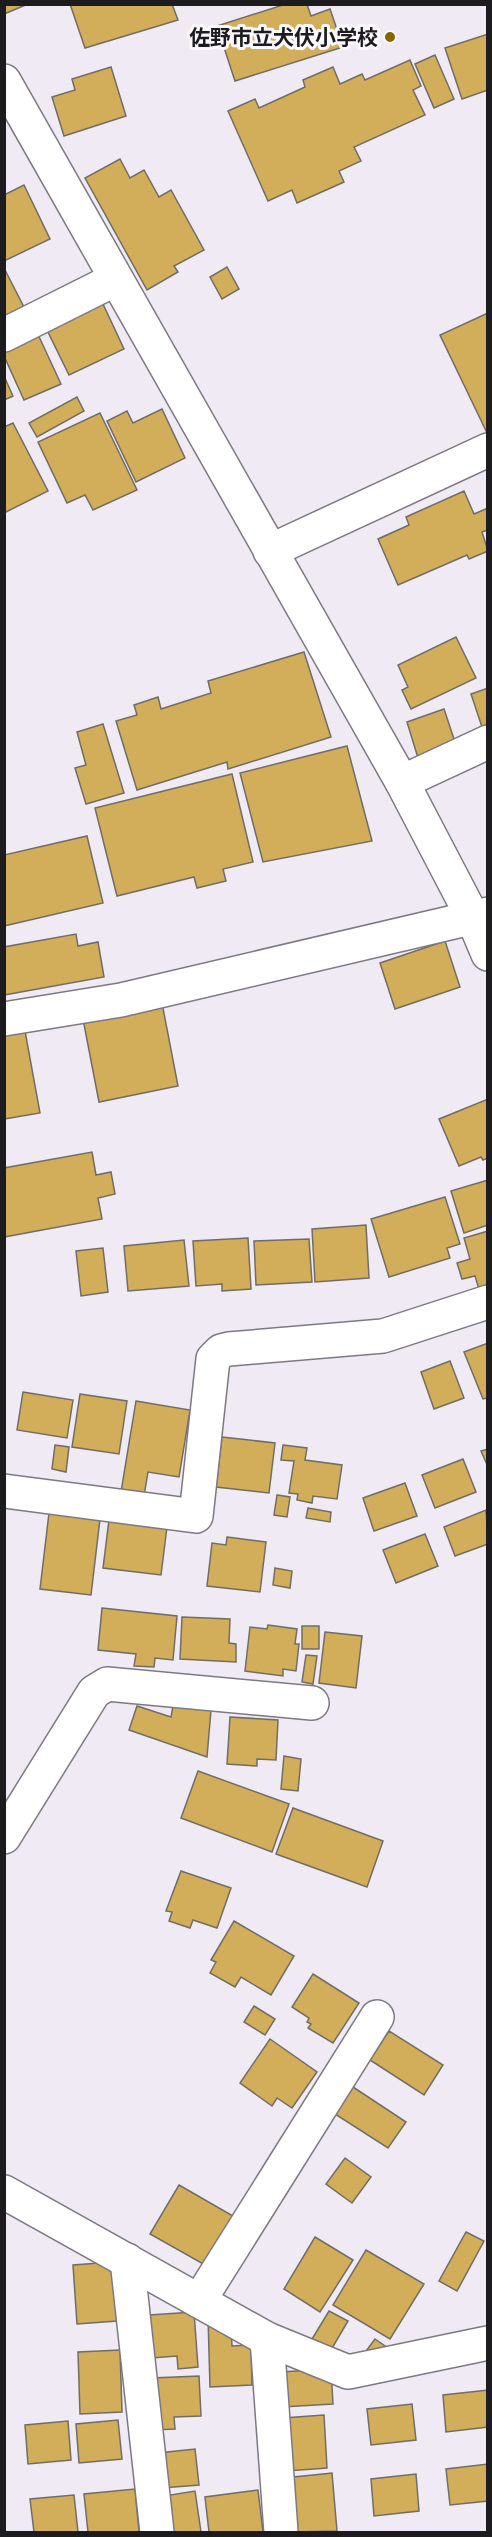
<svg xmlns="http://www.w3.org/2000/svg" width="492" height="2537" font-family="'IBM Plex Sans','Noto Sans JP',sans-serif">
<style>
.building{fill:#d2ae5b;stroke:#716d65;stroke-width:1.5}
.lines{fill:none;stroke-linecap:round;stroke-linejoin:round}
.minor-casing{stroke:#7d7982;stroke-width:36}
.minor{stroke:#fff;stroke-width:33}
.poi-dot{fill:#886602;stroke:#fbf8fe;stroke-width:2}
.labels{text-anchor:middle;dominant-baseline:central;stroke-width:6;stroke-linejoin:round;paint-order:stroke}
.poi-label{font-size:21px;font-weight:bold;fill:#1c1b1e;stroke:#fbf8fe;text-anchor:end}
</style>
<rect width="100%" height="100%" fill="#efeaf4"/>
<g class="building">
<polygon points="4,4 28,4 4,14"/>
<polygon points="70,4 172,4 178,20 85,48"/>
<polygon points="286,4 307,4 311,16 330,9 343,47 235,81 217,26"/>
<polygon points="488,34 488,90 462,99 445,48"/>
<polygon points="435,55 454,99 434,108 415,64"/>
<polygon points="410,60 421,86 413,90 425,115 354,147 361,161 339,171 344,182 297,203 292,190 268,201 228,111 255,99 259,108 305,87 303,80 333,67 340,84 362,74 365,80"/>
<polygon points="111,67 126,116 64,136 52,97 75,90 72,79"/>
<polygon points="120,159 130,178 144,170 159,197 171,190 204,250 174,266 178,272 147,290 85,178"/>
<polygon points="24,185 50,239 4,261 4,195"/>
<polygon points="227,267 239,289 222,299 210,277"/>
<polygon points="4,268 27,313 4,325"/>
<polygon points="103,304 124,349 69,375 47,330"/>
<polygon points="488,313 488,435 440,335"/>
<polygon points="35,328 61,384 24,400 4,356 4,343"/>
<polygon points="4,376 13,396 4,400"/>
<polygon points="77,397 84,411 37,437 29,423"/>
<polygon points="162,409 185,458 136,482 107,421 127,411 133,423"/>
<polygon points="100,413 137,490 93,510 85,495 67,503 38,442"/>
<polygon points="13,423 48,491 4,513 4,427"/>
<polygon points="464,491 474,514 488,508 488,530 482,532 488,551 469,559 467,555 398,585 378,539 409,525 406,517"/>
<polygon points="456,637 476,678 411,709 402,690 408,687 398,665"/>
<polygon points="304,652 331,737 228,769 227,762 137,790 116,721 137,715 134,705 158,697 161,709 211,693 208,681"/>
<polygon points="488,688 488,728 483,730 471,694"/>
<polygon points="444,709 456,745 418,758 407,722"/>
<polygon points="103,724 124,793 86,804 75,768 86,765 77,732"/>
<polygon points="347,746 372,841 263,862 240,773"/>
<polygon points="232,774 253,862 223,869 226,881 197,888 194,877 117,896 95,808"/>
<polygon points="87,836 103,903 4,926 4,855"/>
<polygon points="76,934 78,946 98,942 104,977 4,995 4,947"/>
<polygon points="445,941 460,987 395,1009 380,963"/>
<polygon points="162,1003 178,1086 99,1102 83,1019"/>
<polygon points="25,1031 40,1113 4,1119 4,1035"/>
<polygon points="488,1099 488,1158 483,1160 481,1157 459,1166 439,1119"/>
<polygon points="92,1152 96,1175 111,1172 115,1194 98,1198 102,1219 4,1237 4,1168"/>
<polygon points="488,1180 488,1225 464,1233 451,1191"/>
<polygon points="445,1197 460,1244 447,1248 450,1258 389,1277 371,1219"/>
<polygon points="366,1225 369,1278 315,1282 312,1229"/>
<polygon points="488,1231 488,1287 479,1289 475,1276 462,1279 457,1263 470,1259 464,1238"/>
<polygon points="248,1238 251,1289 222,1291 222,1284 196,1286 193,1241"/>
<polygon points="309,1239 312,1282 256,1285 254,1241"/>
<polygon points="184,1240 189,1286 128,1291 124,1246"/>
<polygon points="103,1248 108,1292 81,1296 76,1251"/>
<polygon points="488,1343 488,1398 483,1399 464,1352"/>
<polygon points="450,1361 464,1398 434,1409 421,1372"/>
<polygon points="23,1392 73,1400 67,1438 17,1430"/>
<polygon points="80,1394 127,1401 119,1454 72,1447"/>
<polygon points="136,1401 190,1410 179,1477 148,1472 144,1496 121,1492"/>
<polygon points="222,1437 275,1443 269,1493 216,1487"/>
<polygon points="55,1445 69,1447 66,1472 52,1469"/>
<polygon points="283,1445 307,1448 305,1460 342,1465 337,1499 313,1496 312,1503 297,1500 298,1494 289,1493 294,1461 281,1460"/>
<polygon points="488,1449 488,1467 481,1451"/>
<polygon points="463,1459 476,1492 435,1508 422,1475"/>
<polygon points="405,1483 417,1516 374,1531 363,1498"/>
<polygon points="277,1495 290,1497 287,1517 274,1515"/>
<polygon points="308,1508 331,1512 330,1522 306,1518"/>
<polygon points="486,1510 488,1544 455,1556 444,1527"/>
<polygon points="49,1513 100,1519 91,1595 40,1589"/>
<polygon points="109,1520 167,1527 161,1575 103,1568"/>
<polygon points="425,1534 438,1566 396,1583 383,1550"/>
<polygon points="227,1537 266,1542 260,1592 207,1586 212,1543 226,1545"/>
<polygon points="275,1568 292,1571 290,1588 273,1585"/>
<polygon points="102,1608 177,1616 173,1660 155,1658 154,1667 134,1666 136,1654 98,1650"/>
<polygon points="182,1617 230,1619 229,1643 236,1644 236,1662 180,1659"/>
<polygon points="268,1625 297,1629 295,1644 299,1644 296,1671 283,1669 283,1676 245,1671 250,1627 267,1629"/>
<rect x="302" y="1626" width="17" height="23"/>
<polygon points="325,1632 362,1636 356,1688 319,1683"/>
<polygon points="306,1655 317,1656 313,1684 302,1682"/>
<polygon points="137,1706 171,1717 173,1706 211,1710 207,1757 129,1730"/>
<polygon points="230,1717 278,1720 276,1760 257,1759 257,1766 227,1764"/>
<polygon points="284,1756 301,1759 298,1791 281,1789"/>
<polygon points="198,1771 289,1804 272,1852 181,1818"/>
<polygon points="293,1808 383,1841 367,1887 276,1854"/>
<polygon points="181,1871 231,1888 217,1928 193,1920 190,1928 169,1921 172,1912 166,1911"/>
<polygon points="234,1921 294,1956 271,1995 241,1977 235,1987 210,1973 216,1962 211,1960"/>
<polygon points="313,1974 359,2003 333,2043 308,2028 311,2024 307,2022 309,2018 292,2007"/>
<polygon points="254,2006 275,2019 265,2035 244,2022"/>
<polygon points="389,2031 443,2065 424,2095 370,2060"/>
<polygon points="270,2039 317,2072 292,2108 277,2098 272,2106 240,2083"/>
<polygon points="353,2087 406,2122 388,2148 335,2114"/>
<polygon points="345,2158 371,2177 352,2203 326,2184"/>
<polygon points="179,2185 233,2216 205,2265 150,2234"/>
<polygon points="466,2232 484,2241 457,2291 439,2281"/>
<polygon points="315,2237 353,2260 320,2312 284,2289"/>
<polygon points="366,2250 424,2284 390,2339 333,2305"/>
<polygon points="113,2262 117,2321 77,2324 73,2265"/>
<polygon points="329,2311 348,2321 331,2350 312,2339"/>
<polygon points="194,2312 198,2367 178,2369 177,2356 152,2358 149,2315"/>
<polygon points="208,2317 231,2325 232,2346 251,2345 252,2385 210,2387"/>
<polygon points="375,2339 388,2348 379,2361 366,2351"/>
<polygon points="120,2350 122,2412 80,2414 78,2352"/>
<polygon points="331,2369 333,2404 282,2407 280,2372"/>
<polygon points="199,2376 201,2416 174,2417 175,2429 154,2430 151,2378"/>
<polygon points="488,2390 488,2427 446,2432 443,2395"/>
<polygon points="412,2404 416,2440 371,2445 367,2409"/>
<polygon points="324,2415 327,2468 286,2471 283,2418"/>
<polygon points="118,2420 122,2459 79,2463 76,2424"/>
<polygon points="68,2421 71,2460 28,2464 25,2425"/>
<polygon points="195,2449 199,2485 162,2488 158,2453"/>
<polygon points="488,2464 488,2501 450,2505 446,2469"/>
<polygon points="332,2473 337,2531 289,2532 284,2478"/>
<polygon points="416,2474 419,2511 374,2516 371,2479"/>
<polygon points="135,2489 139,2532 88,2532 84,2494"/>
<polygon points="258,2490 263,2532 209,2532 205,2497"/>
<polygon points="195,2491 201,2532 169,2532 164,2496"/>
<polygon points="74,2495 78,2532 34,2532 30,2499"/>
</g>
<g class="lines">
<defs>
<g id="minor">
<polyline points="4,81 402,782 472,916 488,954"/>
<polyline points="4,335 116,279"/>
<polyline points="270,551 488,450"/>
<polyline points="402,782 488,742"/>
<polyline points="4,1019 121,1000 488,914"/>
<polyline points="4,1491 196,1516 213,1359 221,1351 229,1349 383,1336 488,1302"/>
<polyline points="4,1837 94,1692 107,1684 312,1703"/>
<polyline points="4,2192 267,2339 348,2372 488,2343"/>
<polyline points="127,2260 157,2532"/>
<polyline points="199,2301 377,2017"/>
<polyline points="267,2339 281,2532"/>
</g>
</defs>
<use href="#minor" class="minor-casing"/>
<use href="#minor" class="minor"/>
</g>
<circle class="poi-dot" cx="390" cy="37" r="6"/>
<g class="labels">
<g class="poi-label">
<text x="378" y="37">佐野市立犬伏小学校</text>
</g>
</g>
<rect width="492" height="2537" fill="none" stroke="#1c1b1e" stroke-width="12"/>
</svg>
